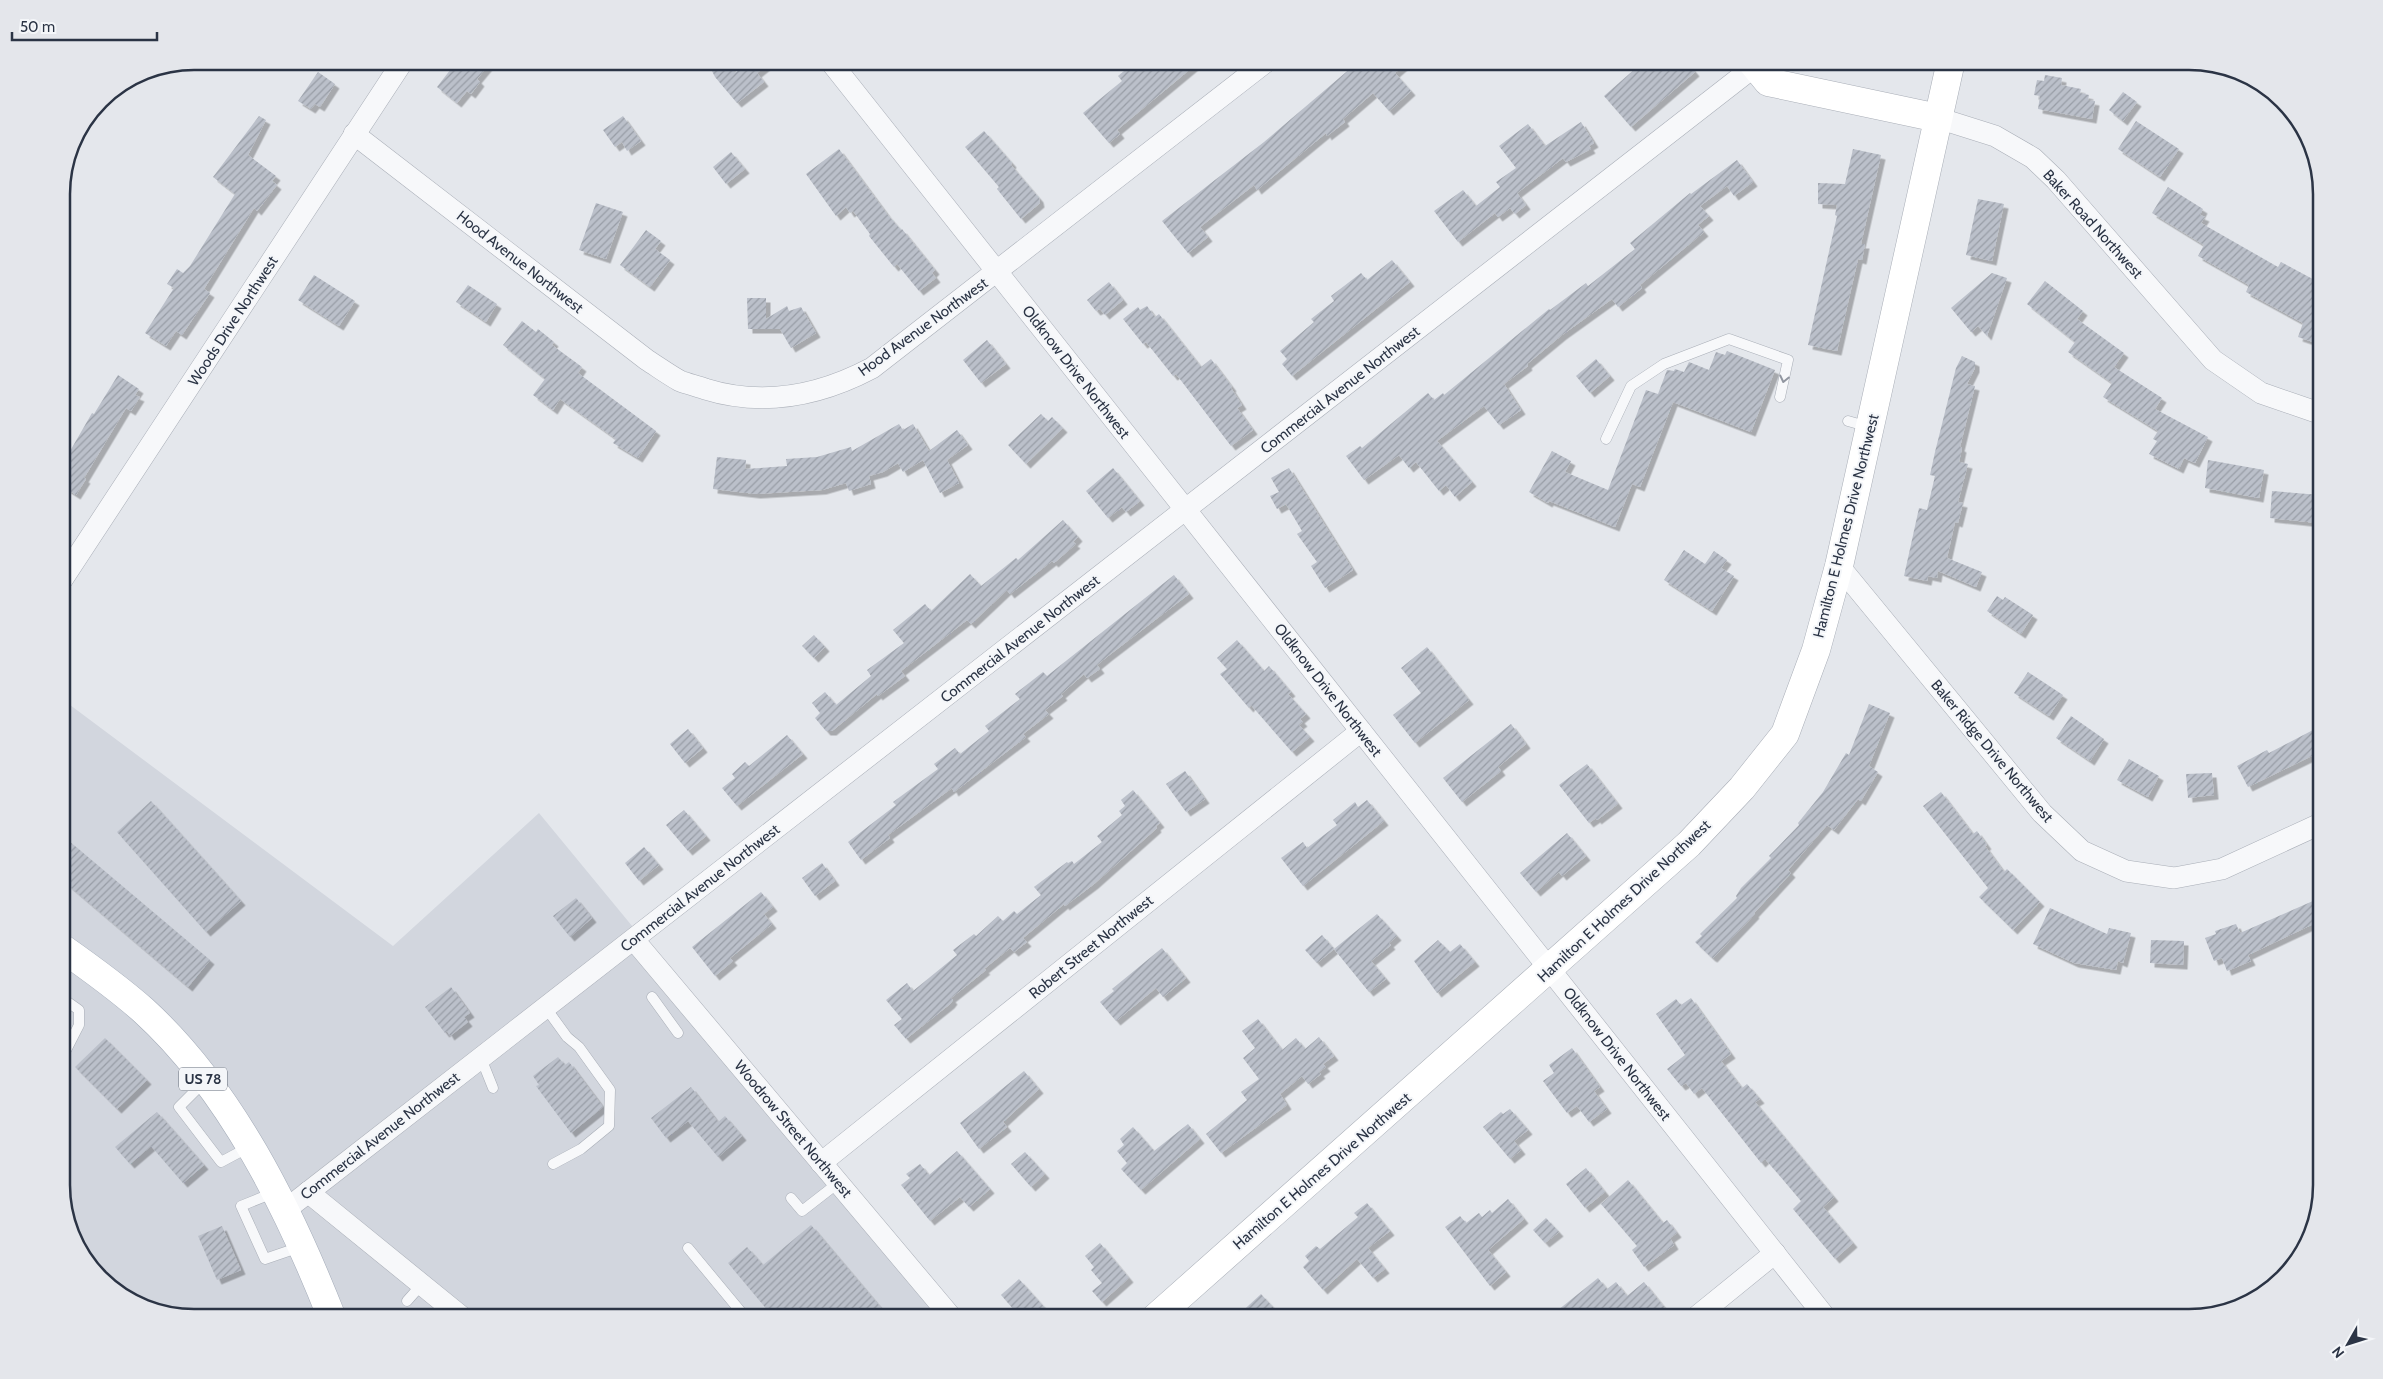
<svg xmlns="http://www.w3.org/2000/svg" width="2383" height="1379" font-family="Cabin,sans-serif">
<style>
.built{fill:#d2d6de}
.building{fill:url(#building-hatch);filter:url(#shadow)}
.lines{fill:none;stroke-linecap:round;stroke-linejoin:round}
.lane-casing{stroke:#a9aeb7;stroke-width:11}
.street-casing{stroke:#a9aeb7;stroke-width:22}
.secondary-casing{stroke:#a9aeb7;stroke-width:29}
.primary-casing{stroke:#a3abb8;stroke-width:29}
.lane{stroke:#f7f8fa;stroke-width:10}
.street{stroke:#f7f8fa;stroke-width:21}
.secondary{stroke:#fff;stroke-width:28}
.primary{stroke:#fff;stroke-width:28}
.oneway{stroke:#9196a0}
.labels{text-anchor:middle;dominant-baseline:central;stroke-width:4;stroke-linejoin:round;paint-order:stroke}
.shield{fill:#f4f6f9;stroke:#676e7b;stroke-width:1}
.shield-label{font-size:14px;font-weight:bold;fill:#2b3445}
.street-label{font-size:15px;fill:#2b3445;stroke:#f4f6f9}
.rim{fill:none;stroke:#2b3445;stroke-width:2.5}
</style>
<defs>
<pattern id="building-hatch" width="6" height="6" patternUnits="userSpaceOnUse" patternTransform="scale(1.25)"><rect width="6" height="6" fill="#bbc0ca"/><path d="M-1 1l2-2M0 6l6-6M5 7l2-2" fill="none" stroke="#989da6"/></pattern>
<filter id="shadow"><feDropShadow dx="4.5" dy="4.5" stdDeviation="0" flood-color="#0004"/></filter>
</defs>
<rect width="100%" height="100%" fill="#e4e7ec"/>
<polygon class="built" points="62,699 393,946 539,813 955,1318 194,1318 128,1300 83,1259 62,1193"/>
<g class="building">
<polygon points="457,61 492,61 477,79 480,82 471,94 467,91 457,103 437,87"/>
<polygon points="707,61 727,61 735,73 749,61 772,61 757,73 764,82 737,103 715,77"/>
<polygon points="1136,61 1200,61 1117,130 1120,134 1109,143 1083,113 1122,81 1118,76"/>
<polygon points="1359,61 1409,61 1395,73 1411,91 1389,111 1373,93 1343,119 1345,122 1327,136 1326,133 1257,190 1254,185 1200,227 1208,237 1188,253 1162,221 1264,142"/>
<polygon points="1644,61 1686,61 1695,72 1631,127 1604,96"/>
<polygon points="318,72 335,84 320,107 315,104 311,109 298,101"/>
<polygon points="2045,75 2062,78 2061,85 2081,89 2080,93 2089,95 2088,100 2095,101 2092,119 2038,109 2040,96 2034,95 2037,80 2044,81"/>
<polygon points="2123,92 2137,102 2123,121 2109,110"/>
<polygon points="259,116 266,120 248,155 276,176 272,181 277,185 257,211 254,208 204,289 210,293 182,335 176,331 166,346 145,333 174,288 167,284 177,269 183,273 190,266 235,194 213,177"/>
<polygon points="623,116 641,141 627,151 622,142 615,147 603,130"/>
<polygon points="2136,121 2179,149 2160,177 2118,149"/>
<polygon points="1581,122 1594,143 1589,146 1591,149 1566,162 1563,158 1517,193 1526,205 1515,214 1510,208 1498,217 1495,213 1458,242 1434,211 1463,190 1476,206 1500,187 1496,182 1516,168 1499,146 1528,124 1545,146"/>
<polygon points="984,131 1012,163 1011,165 1039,198 1040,203 1021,219 997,189 999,187 965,147"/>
<polygon points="839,149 887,214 901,230 902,229 935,270 932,273 936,278 919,291 897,264 894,267 869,236 870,234 853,211 850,213 846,207 836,216 806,174"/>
<polygon points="1853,149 1881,155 1861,244 1865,244 1862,260 1858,259 1837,351 1808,345 1837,216 1835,215 1837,205 1818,204 1818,183 1845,184"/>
<polygon points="731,152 745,169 726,184 713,167"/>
<polygon points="1737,160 1753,182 1734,196 1727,186 1700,206 1709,216 1698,225 1704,232 1640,285 1642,288 1618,307 1612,299 1562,335 1527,364 1528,366 1504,384 1521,410 1499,425 1484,406 1437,441 1472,482 1455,497 1446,485 1439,491 1416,462 1409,468 1399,455 1364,480 1346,456 1360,446 1362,448 1428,393 1434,400 1443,393 1444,395 1549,309 1550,310 1586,283 1588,286 1635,249 1630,243 1690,193 1691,194"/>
<polygon points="2168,187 2203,209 2200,215 2205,217 2201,223 2278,267 2281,262 2322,284 2322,345 2298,337 2303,323 2246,292 2249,285 2198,256 2204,245 2152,213"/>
<polygon points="1978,199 2004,204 1992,261 1966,255"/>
<polygon points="596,203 623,212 606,259 579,250"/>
<polygon points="646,230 661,241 655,249 670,260 650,287 620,265"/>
<polygon points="1392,260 1410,282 1292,376 1282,364 1287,359 1280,351 1314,322 1311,319 1334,301 1331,296 1361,273 1367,280"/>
<polygon points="1992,273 2007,278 1987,336 1978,326 1971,332 1951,308"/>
<polygon points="314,275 355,301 339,326 298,300"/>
<polygon points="2045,281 2083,311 2077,319 2124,353 2114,367 2162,398 2155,409 2208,437 2195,463 2184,458 2179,469 2149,454 2157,441 2153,439 2158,431 2103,397 2112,383 2068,352 2075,342 2027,304"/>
<polygon points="1109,282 1123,300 1105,315 1100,309 1096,311 1087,300"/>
<polygon points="468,285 497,304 486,322 456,302"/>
<polygon points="747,298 766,298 766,319 787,306 789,311 801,307 816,333 791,348 780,329 748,329"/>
<polygon points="1147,306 1155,317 1159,314 1201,367 1211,359 1232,387 1231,388 1242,405 1237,408 1253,430 1231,446 1176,374 1173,376 1146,342 1143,344 1123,319 1138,307 1140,310"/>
<polygon points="522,321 536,332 538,329 554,342 552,345 582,367 578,373 656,431 638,458 613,443 616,439 560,399 553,410 533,395 545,379 503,345"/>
<polygon points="987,340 1006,364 981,383 963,360"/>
<polygon points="1727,351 1775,370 1751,432 1673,402 1640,487 1632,484 1615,527 1549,501 1548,503 1529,492 1552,451 1571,461 1565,472 1608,490 1646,390 1658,394 1667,370 1674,371 1675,369 1684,372 1689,362 1709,370 1716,352 1725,355"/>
<polygon points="1962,356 1975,362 1975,368 1967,384 1975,386 1960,447 1962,448 1959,462 1968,464 1958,502 1963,503 1958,523 1955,522 1947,558 1982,572 1976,587 1938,571 1937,578 1928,576 1927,581 1904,576 1919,508 1927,510 1935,476 1930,475 1935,452 1956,368"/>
<polygon points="1596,359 1610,376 1590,393 1576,376"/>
<polygon points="118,375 139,389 135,395 140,397 131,411 126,408 84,478 86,479 76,495 62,486 62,465 92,413 94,414"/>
<polygon points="1041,414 1048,421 1052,417 1063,428 1026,464 1008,445"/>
<polygon points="899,424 903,430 913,424 929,451 957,430 968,445 947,460 959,483 940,493 923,460 903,472 898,463 883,472 869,476 871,484 849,491 846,483 822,490 756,494 713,489 717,457 746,460 745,469 787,466 786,459 817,457 851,447 852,451"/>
<polygon points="2208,460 2264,470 2259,498 2205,488"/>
<polygon points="1113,468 1140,501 1126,512 1122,507 1108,518 1086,491"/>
<polygon points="1289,468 1353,570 1325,588 1311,566 1317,562 1297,534 1302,531 1286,504 1277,509 1270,496 1279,492 1271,478"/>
<polygon points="2272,491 2320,495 2317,523 2270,518"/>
<polygon points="1063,520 1078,537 1073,542 1076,544 1054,563 1052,561 1010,594 1007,590 971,624 967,620 901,671 905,676 878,696 877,694 832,731 826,731 815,718 820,713 812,703 825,692 836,705 871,676 867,670 904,643 893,630 925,604 931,611 970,574 981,586 1016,558 1018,560"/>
<polygon points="1684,550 1705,564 1714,551 1727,560 1721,568 1734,576 1712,611 1664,580"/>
<polygon points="1174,575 1189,594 1108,656 1097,665 1100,669 1087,678 1084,674 1061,694 1063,696 1045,710 1049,714 1023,734 1026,737 954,792 952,788 888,835 890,838 861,860 848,842 896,805 893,802 938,769 934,764 955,748 960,754 989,731 985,726 1020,699 1015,694 1043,672 1047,676"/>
<polygon points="1997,596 2003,600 2005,597 2033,615 2021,634 1987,611"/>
<polygon points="814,635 825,647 814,658 802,646"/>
<polygon points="1237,640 1264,671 1269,666 1291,692 1288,694 1306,714 1300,719 1303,722 1299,725 1310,737 1292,752 1251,705 1249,708 1220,674 1227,669 1217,658"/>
<polygon points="1427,647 1469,700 1415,743 1393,715 1421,693 1401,668"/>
<polygon points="2028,672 2063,695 2049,716 2014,693"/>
<polygon points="1869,704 1890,713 1869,766 1878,772 1861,801 1858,799 1834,830 1827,825 1788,870 1791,873 1754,913 1755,914 1713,958 1711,957 1695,942 1702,936 1700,934 1737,898 1736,896 1741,888 1771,858 1769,856 1799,825 1798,823 1823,792 1846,753 1849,755"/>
<polygon points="2071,716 2104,739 2090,761 2056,738"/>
<polygon points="1511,724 1526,744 1498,767 1501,771 1462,802 1443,778"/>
<polygon points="688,729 703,748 685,763 670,744"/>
<polygon points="2313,730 2322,751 2248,787 2237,766 2267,750 2269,753"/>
<polygon points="787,735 803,754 737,806 722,788 735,778 732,774 745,762 749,766"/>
<polygon points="2129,759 2159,776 2148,797 2117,780"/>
<polygon points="1587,764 1618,804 1597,820 1596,818 1589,823 1559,785"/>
<polygon points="1185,771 1205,799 1186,812 1166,784"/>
<polygon points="2212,773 2214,795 2188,798 2186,774"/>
<polygon points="1133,790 1160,823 1156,826 1157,828 1094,884 1065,906 1064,904 1023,938 1027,942 1014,952 1010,948 984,969 986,970 951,998 953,1000 950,1004 906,1039 894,1025 902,1019 886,1000 907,983 913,991 957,955 953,950 974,934 976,936 998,916 1003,921 1014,911 1017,914 1041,895 1034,887 1067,862 1068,863 1072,861 1074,864 1102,842 1097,836 1122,815 1119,811 1125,806 1121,800"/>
<polygon points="1941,792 1973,834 1977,831 1987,845 1985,846 2004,872 2007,869 2040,902 2013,930 1979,897 1988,888 1923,806"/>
<polygon points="1367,800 1384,821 1303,886 1281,858 1303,842 1307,848 1337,825 1333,820 1355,802 1358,807"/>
<polygon points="151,801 241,901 206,932 117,832"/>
<polygon points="684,810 706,836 688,851 666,825"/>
<polygon points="1567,833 1586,856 1562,876 1559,872 1536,892 1520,873"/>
<polygon points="69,841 210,960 188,987 62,880 62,850"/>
<polygon points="644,847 659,865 639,881 625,863"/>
<polygon points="822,863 835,881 815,896 802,878"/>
<polygon points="761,892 773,907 764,914 772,924 730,958 733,961 715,976 692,947"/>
<polygon points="2322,897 2322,920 2248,955 2251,961 2227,971 2222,958 2214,961 2205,938 2216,934 2215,931 2236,924 2240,933"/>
<polygon points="576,898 592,918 570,937 553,916"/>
<polygon points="2050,908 2107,934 2109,928 2131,933 2123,963 2118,961 2116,970 2074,963 2033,944"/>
<polygon points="1377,914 1397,936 1389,943 1391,945 1371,961 1386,979 1369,992 1334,949"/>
<polygon points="1322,935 1334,949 1317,963 1305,950"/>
<polygon points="1438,940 1450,952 1460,944 1475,962 1437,993 1414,961"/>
<polygon points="2151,940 2184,941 2183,965 2150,963"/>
<polygon points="1162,948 1186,978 1163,997 1156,988 1116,1021 1100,1002 1114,991 1112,989"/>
<polygon points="451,987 470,1013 464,1017 468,1022 450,1036 447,1031 445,1033 425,1007"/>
<polygon points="1691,998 1731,1054 1721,1061 1742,1088 1747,1084 1760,1099 1755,1102 1834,1197 1823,1207 1853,1243 1835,1259 1793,1209 1801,1201 1779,1175 1765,1159 1761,1163 1702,1088 1694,1094 1686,1083 1681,1086 1667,1069 1685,1055 1656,1014 1676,999 1681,1005"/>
<polygon points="1258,1019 1282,1050 1296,1038 1305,1049 1319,1037 1334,1056 1323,1064 1326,1067 1319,1072 1321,1074 1308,1084 1302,1076 1280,1094 1287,1105 1221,1153 1206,1134 1247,1100 1241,1092 1259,1079 1243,1058 1255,1048 1242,1031"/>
<polygon points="105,1038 147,1080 117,1109 75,1067"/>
<polygon points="1572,1048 1600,1087 1594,1091 1607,1109 1589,1122 1577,1106 1567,1113 1543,1081 1554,1073 1549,1065"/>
<polygon points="558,1057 565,1065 569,1062 603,1107 571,1133 536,1086 539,1085 533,1076"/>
<polygon points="1024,1071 1039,1089 1003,1122 1007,1127 979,1149 960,1123"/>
<polygon points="691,1087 718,1122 725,1116 742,1136 718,1157 688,1121 666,1138 651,1118"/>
<polygon points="1510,1109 1528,1130 1514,1141 1521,1150 1510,1159 1483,1127 1501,1112 1503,1114"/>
<polygon points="157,1112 204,1165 183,1183 151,1146 130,1164 115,1147"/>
<polygon points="1188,1124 1200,1139 1141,1190 1121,1169 1127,1163 1117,1151 1124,1145 1120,1139 1133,1127 1154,1151"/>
<polygon points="957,1151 990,1189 969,1207 960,1197 930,1221 901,1185 910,1178 906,1174 920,1164 929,1175"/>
<polygon points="1025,1152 1045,1174 1031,1187 1011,1164"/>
<polygon points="1586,1168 1605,1192 1585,1208 1566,1184"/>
<polygon points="1628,1180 1663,1223 1667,1220 1677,1233 1670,1238 1674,1245 1644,1267 1632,1250 1637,1246 1601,1204"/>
<polygon points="1508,1199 1524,1219 1488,1250 1506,1272 1490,1286 1445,1227 1460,1216 1466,1223 1479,1213 1482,1217 1490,1210 1492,1213"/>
<polygon points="1367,1203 1390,1231 1368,1248 1385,1269 1373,1278 1357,1259 1323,1290 1303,1267 1309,1261 1305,1256 1316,1246 1320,1249 1358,1217 1354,1213"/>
<polygon points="1546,1218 1559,1232 1545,1243 1533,1230"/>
<polygon points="811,1225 882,1309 871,1318 774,1318 728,1263 747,1247 763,1265"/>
<polygon points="222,1226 241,1270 217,1280 198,1236"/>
<polygon points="1100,1243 1129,1278 1102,1302 1092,1291 1102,1283 1091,1270 1094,1267 1085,1256"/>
<polygon points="1598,1278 1607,1289 1616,1282 1627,1296 1644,1282 1673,1318 1548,1318"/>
<polygon points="1019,1279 1054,1318 1021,1318 1001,1295"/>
<polygon points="1261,1294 1283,1318 1235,1318"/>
</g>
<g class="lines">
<defs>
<g id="lane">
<polyline points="1848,421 1869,427"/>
<polyline points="1606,439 1631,386 1664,364 1729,339 1788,360 1780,397"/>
<polyline points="652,997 678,1033"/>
<polyline points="62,998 79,1010 79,1025 62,1058"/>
<polyline points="546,1008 567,1037 579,1047 610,1090 609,1126 581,1149 553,1164"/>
<polyline points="481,1058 493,1088"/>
<polyline points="205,1081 179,1107 221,1162 249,1147"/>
<polyline points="273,1193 241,1206 265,1259 300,1247"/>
<polyline points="791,1198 802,1211 838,1183"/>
<polyline points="688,1248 746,1318"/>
<polyline points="407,1301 422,1284"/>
</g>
<g id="street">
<polyline points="830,61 1826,1318"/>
<polyline points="1938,118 1995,136 2033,158 2056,180 2213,360 2261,393 2322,414"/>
<path d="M354,134L647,360C658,367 669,375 680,381C688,384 697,386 705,389C763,407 819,396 872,368L1267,61"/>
<polyline points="1839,566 2042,813 2082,851 2126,871 2174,878 2222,869 2322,823"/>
<polyline points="62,580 403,61"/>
<polyline points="634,940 952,1318"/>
<polyline points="821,1163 1361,731"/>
<polyline points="308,1192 463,1318"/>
<polyline points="284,1211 1755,66"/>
<polyline points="1695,1318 1775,1253"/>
</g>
<g id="secondary">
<polyline points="1751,61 1768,82 1938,118"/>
<polyline points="1155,1318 1689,844 1742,788 1785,734 1816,650 1839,566 1951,61"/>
</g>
<path id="primary" d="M62,948C89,967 118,988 143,1010C231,1090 289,1209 332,1318"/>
</defs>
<use href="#lane" class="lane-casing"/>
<use href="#street" class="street-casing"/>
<use href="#secondary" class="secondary-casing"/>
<use href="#primary" class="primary-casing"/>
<use href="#lane" class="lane"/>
<use href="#street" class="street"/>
<use href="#secondary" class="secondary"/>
<use href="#primary" class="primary"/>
</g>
<defs><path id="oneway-chevron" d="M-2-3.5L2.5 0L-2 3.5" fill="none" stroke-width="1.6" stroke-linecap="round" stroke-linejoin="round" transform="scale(1.25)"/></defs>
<use class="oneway" href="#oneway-chevron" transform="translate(1784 379) rotate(103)"/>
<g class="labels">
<rect class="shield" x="179" y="1067.5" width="48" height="23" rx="4"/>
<g class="shield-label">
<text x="203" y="1079">US 78</text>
</g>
<g class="street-label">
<text transform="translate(2093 224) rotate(48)">Baker Road Northwest</text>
<text transform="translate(520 262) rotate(38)">Hood Avenue Northwest</text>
<text transform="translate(233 321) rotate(-57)">Woods Drive Northwest</text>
<text transform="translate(923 327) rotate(-36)">Hood Avenue Northwest</text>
<text transform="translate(1076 372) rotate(52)">Oldknow Drive Northwest</text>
<text transform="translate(1340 390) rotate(-38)">Commercial Avenue Northwest</text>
<text transform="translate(1846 526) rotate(-76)">Hamilton E Holmes Drive Northwest</text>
<text transform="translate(1020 639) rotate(-38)">Commercial Avenue Northwest</text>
<text transform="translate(1328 690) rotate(52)">Oldknow Drive Northwest</text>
<text transform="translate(1992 751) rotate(50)">Baker Ridge Drive Northwest</text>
<text transform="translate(700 888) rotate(-38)">Commercial Avenue Northwest</text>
<text transform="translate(1624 901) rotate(-43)">Hamilton E Holmes Drive Northwest</text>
<text transform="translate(1091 947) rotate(-39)">Robert Street Northwest</text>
<text transform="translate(1617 1054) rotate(52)">Oldknow Drive Northwest</text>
<text transform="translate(793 1129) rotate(50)">Woodrow Street Northwest</text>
<text transform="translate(380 1136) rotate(-38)">Commercial Avenue Northwest</text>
<text transform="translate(1322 1171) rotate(-41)">Hamilton E Holmes Drive Northwest</text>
</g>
</g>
<path d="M0 0H2383V1379H0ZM194 70H2189A124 124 0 0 1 2313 194V1185A124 124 0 0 1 2189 1309H194A124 124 0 0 1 70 1185V194A124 124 0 0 1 194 70Z" fill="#e4e6eb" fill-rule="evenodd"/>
<path class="rim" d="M194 70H2189A124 124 0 0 1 2313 194V1185A124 124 0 0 1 2189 1309H194A124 124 0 0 1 70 1185V194A124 124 0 0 1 194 70Z"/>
<g transform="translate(2348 1344) rotate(231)" stroke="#f4f6f9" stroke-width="4" paint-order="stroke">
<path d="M0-4L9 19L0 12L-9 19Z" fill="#2b3445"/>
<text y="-8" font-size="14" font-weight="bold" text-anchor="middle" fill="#2b3445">N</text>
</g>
<path d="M12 32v8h145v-8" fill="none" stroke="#2b3445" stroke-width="2.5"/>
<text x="20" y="32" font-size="15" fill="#2b3445" stroke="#f4f6f9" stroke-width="4" paint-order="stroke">50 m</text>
</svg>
